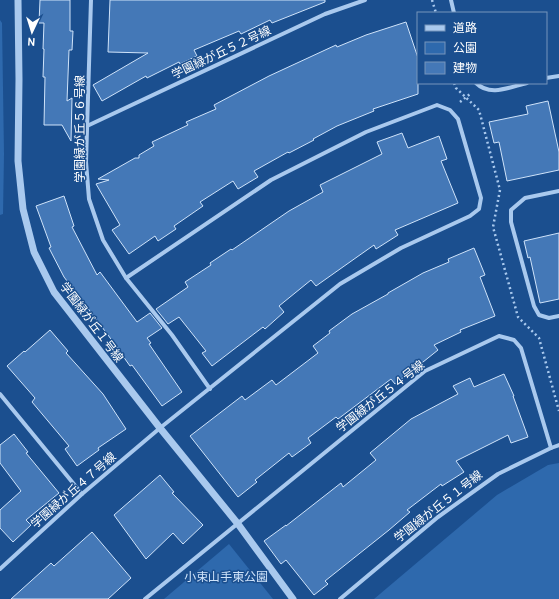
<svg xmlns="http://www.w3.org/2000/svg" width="559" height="599" font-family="Cabin,'Noto Sans JP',sans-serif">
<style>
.green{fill:#2e69ad}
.building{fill:#4478b7;stroke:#cfe3fa}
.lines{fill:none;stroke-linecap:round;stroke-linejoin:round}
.path{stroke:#a9c9ee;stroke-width:2.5;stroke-dasharray:2 3;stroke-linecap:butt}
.minor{stroke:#a9c9ee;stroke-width:4}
.tertiary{stroke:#a9c9ee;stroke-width:7}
.labels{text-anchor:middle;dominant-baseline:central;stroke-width:3;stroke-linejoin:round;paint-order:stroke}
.street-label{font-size:12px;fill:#fff;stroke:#1b4f8f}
.park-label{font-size:12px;fill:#cfe3fa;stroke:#1b4f8f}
</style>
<rect width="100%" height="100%" fill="#1b4f8f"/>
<g class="green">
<polygon points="0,20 2,23 4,154 3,214 0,215"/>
<polygon points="559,463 559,599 374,599 497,495 548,465"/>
<polygon points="229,544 273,599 164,599"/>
</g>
<g class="building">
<polygon points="40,0 70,0 70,31 73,31 72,50 69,50 67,101 72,98 71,141 62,125 44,125 45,77 43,77 44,49 43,49 44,23 39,23"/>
<polygon points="110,0 325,0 325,2 272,23 270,20 241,34 239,31 194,50 197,56 180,64 179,62 147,78 146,76 102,101 93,85 148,53 108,52"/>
<polygon points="406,22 418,58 418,94 373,109 374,111 337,126 313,139 314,140 289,153 288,152 254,171 258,177 238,189 233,181 200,202 203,206 174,226 176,229 158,241 155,236 129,254 112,230 120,225 96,184 109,180 98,179 135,158 139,158 139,155 154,146 152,142 188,125 186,122 216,109 214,105 269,76 336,45 337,47 366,35"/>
<polygon points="548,101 559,152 559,170 507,181 499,142 494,143 489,122 528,114 526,106"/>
<polygon points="402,133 408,148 439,136 447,159 441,161 458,203 395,230 398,235 376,249 374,245 316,286 311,280 279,306 284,312 265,329 263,327 212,366 202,353 206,351 179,317 168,324 156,309 188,287 185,282 211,265 210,263 231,249 232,250 289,211 323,192 320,185 382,154 377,142"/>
<polygon points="64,196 74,226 72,227 97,275 100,272 137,322 150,313 162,328 147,338 151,343 149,344 182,392 162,406 132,365 130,366 108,335 64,277 49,248 51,247 36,206"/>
<polygon points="559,233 559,299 540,303 530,257 528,258 524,241"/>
<polygon points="474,248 485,275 480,277 495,316 460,330 461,332 434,345 438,350 413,370 395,384 391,379 338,419 336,417 308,438 311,443 292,457 289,453 255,480 257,482 238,497 190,436 242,396 245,400 272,380 276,385 318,353 313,346 330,333 329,331 352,314 388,294 388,293 423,273 449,262 448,259"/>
<polygon points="50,330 68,351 66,353 103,394 126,429 98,448 99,450 77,466 65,449 69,446 32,402 35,398 7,366 24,351 25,352"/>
<polygon points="504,374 514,396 513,396 528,437 511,443 508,435 456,461 464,472 442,486 441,484 407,510 410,512 389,530 325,581 328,584 314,595 286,560 281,564 264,541 286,525 286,526 341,483 343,487 376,460 370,453 411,419 458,394 453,386 470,378 474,387"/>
<polygon points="14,434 28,452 26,453 59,493 26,520 31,525 13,542 0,528 0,510 21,491 0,463 0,445"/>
<polygon points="160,475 174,492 172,493 203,525 183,544 173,533 146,559 114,515"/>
<polygon points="92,532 131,578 108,599 11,599 51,563 54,566"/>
</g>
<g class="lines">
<g class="path">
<polyline points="432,0 436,13"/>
<polyline points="454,83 456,88 479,110 500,190 493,227 518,317 539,338 559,411"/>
<polyline points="460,102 470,94"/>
</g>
<g class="minor">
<polyline points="91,0 86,162 89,199 103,240 126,278 172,335 210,389"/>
<polyline points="451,0 454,13"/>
<polyline points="546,78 559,76"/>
<path d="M476,83C490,97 510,87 527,83"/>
<polyline points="87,126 325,14 365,0"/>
<polyline points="559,191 525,198 511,210 511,222 534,306 539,315 549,318 559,316"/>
<polyline points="0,394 82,494"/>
<polyline points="0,569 82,494 160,428 340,284 401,248 470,216 479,209 481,198 458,119 450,110 437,105 366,132 271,180 126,278"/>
<polyline points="145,599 425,371 499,336 514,340 521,348 551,448"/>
<polyline points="340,599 438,517 498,474 551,448 559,445"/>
</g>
<polyline class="tertiary" points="18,0 19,79 18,161 23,209 34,252 54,292 160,428 238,524 293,599"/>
</g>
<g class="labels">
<g class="street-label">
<text transform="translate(221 52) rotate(-25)">学園緑が丘５２号線</text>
<text transform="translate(79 129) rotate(-90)">学園緑が丘５６号線</text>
<text transform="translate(92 322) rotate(53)">学園緑が丘１号線</text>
<text transform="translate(380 396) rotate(-38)">学園緑が丘５４号線</text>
<text transform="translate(73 490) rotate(-41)">学園緑が丘４７号線</text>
<text transform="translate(438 506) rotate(-38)">学園緑が丘５１号線</text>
</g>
<g class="park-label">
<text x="226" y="576">小束山手東公園</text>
</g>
</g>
<rect x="417" y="12" width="130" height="72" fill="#1b4f8f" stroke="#7695bc"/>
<rect x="425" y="25" width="20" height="6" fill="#a9c9ee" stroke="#7695bc"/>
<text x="453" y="32" font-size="12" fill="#ffffff">道路</text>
<rect x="425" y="42" width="20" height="12" fill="#2e69ad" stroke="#7695bc"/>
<text x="453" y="52" font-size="12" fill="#ffffff">公園</text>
<rect x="425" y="62" width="20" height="12" fill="#4478b7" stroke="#7695bc"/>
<text x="453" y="72" font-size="12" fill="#ffffff">建物</text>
<g transform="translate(32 32) rotate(184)" stroke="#1b4f8f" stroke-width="3" paint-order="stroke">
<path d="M0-3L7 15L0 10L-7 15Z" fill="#ffffff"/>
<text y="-6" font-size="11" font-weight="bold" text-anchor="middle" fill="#ffffff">N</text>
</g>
</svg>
